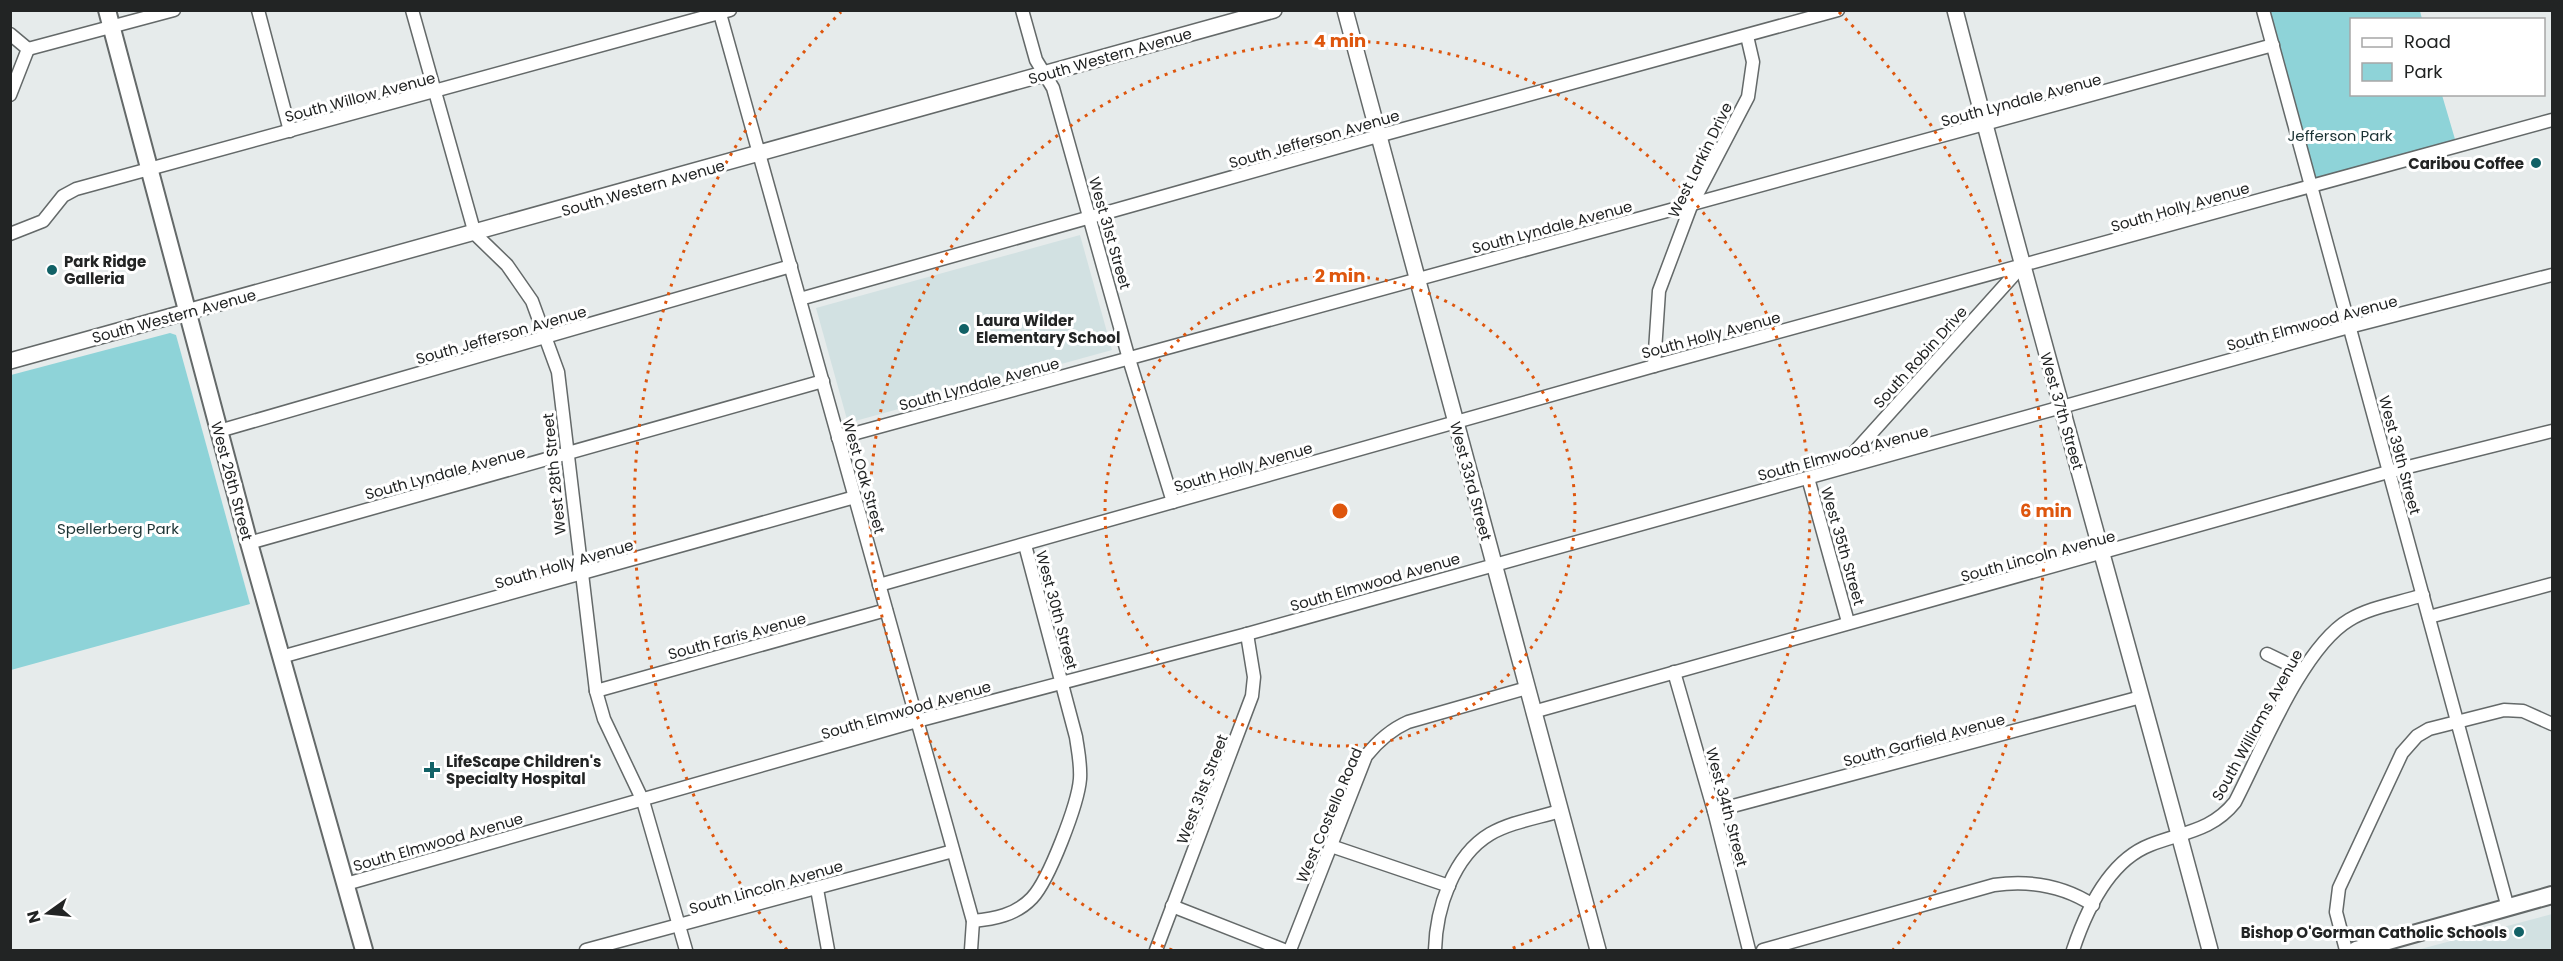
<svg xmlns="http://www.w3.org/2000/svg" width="2563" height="961" font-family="Poppins,sans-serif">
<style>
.built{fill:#d2e1e2}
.park{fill:#8ed3d8}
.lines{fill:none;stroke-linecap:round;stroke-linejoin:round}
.minor-casing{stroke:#646969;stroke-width:15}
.tertiary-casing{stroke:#646969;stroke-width:18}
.secondary-casing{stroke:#646969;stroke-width:20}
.minor{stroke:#fff;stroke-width:12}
.tertiary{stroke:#fff;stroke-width:15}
.secondary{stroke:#fff;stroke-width:16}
.ring{fill:none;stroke:#de560d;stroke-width:3;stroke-dasharray:3 6}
.poi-dot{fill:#116166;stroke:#fff;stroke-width:2}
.labels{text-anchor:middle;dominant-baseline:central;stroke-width:6;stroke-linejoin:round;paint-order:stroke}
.street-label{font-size:15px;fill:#222424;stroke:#fff}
.park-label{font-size:15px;fill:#1b3233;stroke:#fff}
.poi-label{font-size:15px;font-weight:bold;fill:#222424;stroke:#fff;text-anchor:start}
.centre{fill:#de560d;stroke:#fff;stroke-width:3}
.ring-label{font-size:18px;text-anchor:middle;font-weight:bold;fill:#de560d;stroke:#fff;stroke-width:6;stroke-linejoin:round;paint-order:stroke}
</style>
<rect width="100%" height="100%" fill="#e6ebeb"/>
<g class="built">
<polygon points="1080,235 1112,350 848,423 816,308"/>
<polygon points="2552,914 2552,950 2417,950"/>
</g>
<g class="park">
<polygon points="2263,11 2420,11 2422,19 2352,20 2352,94 2442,95 2457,146 2310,186"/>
<polygon points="170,333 176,335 250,604 11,670 11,375"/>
</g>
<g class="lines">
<defs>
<g id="minor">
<polyline points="258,10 290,131"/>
<polyline points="412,10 475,234 507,265 532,301 558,372 596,691 604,719 643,801 686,950"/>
<polyline points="719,10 973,921 971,950"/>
<polyline points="1022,10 1036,60 1053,88 1129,359 1173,502"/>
<polyline points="2263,10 2508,908"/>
<polyline points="10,34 28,49"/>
<polyline points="28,49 174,10"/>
<polyline points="10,95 28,49"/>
<polyline points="10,234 43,221 63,196 76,189 730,10"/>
<polyline points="800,299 1378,136 1838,10"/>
<polyline points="1654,366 1659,291 1691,206 1748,97 1753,62 1747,36"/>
<polyline points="219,431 791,266"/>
<polyline points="838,438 2273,45"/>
<polyline points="1841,467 2022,266"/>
<polyline points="1808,478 1848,622"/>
<polyline points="249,543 823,381"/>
<polyline points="879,585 1654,366 2552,120"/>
<polyline points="2429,617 2552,584"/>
<polyline points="2267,654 2302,671"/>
<polyline points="281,657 855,497"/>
<polyline points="1674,672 1714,811 1749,950"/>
<polyline points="596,691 886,610"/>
<polyline points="1533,712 2388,472 2552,431"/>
<polyline points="1714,811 2141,697"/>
<polyline points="1331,846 1449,886"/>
<polyline points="346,884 917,721 1247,634 2349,327 2552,275"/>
<polyline points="817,889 828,950"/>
<polyline points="1172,906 1284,950"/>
<path d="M973,921C994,919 1016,915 1032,898C1049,880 1078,804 1080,779C1081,764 1078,751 1076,737L1025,545"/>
<polyline points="586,950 953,851"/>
<polyline points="1156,950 1252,696 1254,677 1247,634"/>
<path d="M1290,950L1366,756C1378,741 1390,730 1408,722L1527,688"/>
<path d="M1435,950C1436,909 1453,856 1490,834C1511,822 1537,818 1560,811"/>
<path d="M1763,950L1994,885C2030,880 2062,885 2093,905"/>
<path d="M2073,950C2086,911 2109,861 2150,845C2183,832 2212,831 2235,802C2261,752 2302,648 2349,620C2370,607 2399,603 2423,595"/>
<polyline points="2346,950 2336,912 2339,888 2402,753 2417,736 2429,729 2504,710 2523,711 2552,724"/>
</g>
<g id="tertiary">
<polyline points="1345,10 1598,950"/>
<path d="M1955,10C2036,325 2127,637 2210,950"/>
<polyline points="10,361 1274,10"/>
</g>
<g id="secondary">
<polyline points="107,10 249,543 364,950"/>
<polyline points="2356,950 2552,895"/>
</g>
</defs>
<use href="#minor" class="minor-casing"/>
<use href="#tertiary" class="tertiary-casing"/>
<use href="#secondary" class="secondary-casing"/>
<use href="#minor" class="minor"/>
<use href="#tertiary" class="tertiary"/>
<use href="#secondary" class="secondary"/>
</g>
<g class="ring">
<circle cx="1340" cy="511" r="235"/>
<path d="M1172 950A470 470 0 1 1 1508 950"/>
<path d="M787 950A706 706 0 0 1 841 12M1839 12A706 706 0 0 1 1893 950"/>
</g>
<g class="poi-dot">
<circle cx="2536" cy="163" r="6"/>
<circle cx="52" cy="270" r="6"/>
<circle cx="964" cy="329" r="6"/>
<path d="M429 761h6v6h6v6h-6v6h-6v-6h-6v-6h6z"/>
<circle cx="2519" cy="932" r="6"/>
</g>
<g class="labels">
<g class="street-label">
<text transform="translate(1110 56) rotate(-16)">South Western Avenue</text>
<text transform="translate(360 97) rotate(-15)">South Willow Avenue</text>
<text transform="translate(2021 100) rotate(-15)">South Lyndale Avenue</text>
<text transform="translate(1314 139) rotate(-16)">South Jefferson Avenue</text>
<text transform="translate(1700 160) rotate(-64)">West Larkin Drive</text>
<text transform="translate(643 188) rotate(-16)">South Western Avenue</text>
<text transform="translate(2180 207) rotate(-16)">South Holly Avenue</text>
<text transform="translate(1552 227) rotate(-15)">South Lyndale Avenue</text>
<text transform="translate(1110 233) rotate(74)">West 31st Street</text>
<text transform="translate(174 316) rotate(-15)">South Western Avenue</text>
<text transform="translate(2312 323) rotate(-15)">South Elmwood Avenue</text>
<text transform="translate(501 335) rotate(-16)">South Jefferson Avenue</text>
<text transform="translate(1711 335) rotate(-15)">South Holly Avenue</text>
<text transform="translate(1920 357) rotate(-48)">South Robin Drive</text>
<text transform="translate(979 384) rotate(-15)">South Lyndale Avenue</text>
<text transform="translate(2062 411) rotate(74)">West 37th Street</text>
<text transform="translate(1843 453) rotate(-15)">South Elmwood Avenue</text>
<text transform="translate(2400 455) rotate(75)">West 39th Street</text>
<text transform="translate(1243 467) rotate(-16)">South Holly Avenue</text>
<text transform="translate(445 473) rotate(-15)">South Lyndale Avenue</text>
<text transform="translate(554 474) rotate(-96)">West 28th Street</text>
<text transform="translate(864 476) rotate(74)">West Oak Street</text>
<text transform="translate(232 481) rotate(75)">West 26th Street</text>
<text transform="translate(1471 481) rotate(75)">West 33rd Street</text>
<text transform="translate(1843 546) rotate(74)">West 35th Street</text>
<text transform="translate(2038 556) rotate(-15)">South Lincoln Avenue</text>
<text transform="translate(564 564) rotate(-16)">South Holly Avenue</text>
<text transform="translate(1375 582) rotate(-16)">South Elmwood Avenue</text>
<text transform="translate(1057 610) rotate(75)">West 30th Street</text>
<text transform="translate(737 636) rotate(-15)">South Faris Avenue</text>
<text transform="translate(906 710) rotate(-16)">South Elmwood Avenue</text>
<text transform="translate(2257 725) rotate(-61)">South Williams Avenue</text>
<text transform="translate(1924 740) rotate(-15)">South Garfield Avenue</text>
<text transform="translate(1202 789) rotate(-69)">West 31st Street</text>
<text transform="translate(1727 807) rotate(75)">West 34th Street</text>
<text transform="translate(1329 815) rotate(-67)">West Costello Road</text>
<text transform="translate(438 842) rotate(-16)">South Elmwood Avenue</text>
<text transform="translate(766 887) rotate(-16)">South Lincoln Avenue</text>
</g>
<g class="park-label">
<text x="2340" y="135">Jefferson Park</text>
<text x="118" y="528">Spellerberg Park</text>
</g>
<g class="poi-label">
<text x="2524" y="163" text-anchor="end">Caribou Coffee</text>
<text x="64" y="261">Park Ridge<tspan x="64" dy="17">Galleria</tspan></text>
<text x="976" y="320">Laura Wilder<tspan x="976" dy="17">Elementary School</tspan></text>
<text x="446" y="761">LifeScape Children's<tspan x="446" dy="17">Specialty Hospital</tspan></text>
<text x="2507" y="932" text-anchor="end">Bishop O'Gorman Catholic Schools</text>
</g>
</g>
<circle cx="1340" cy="511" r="9" class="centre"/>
<g class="ring-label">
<text x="1340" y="47">4 min</text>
<text x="1340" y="282">2 min</text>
<text x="2046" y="517">6 min</text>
</g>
<rect width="2563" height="961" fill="none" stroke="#222424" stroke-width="24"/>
<rect x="2350" y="18" width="195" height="78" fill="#ffffff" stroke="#a7a7a7" stroke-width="1.5"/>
<rect x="2362" y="38" width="30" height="9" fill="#ffffff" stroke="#a7a7a7" stroke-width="1.5"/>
<text x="2404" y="48" font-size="18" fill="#222424">Road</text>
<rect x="2362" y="63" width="30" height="18" fill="#8ed3d8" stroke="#a7a7a7" stroke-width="1.5"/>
<text x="2404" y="78" font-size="18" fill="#222424">Park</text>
<g transform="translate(48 913) rotate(255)" stroke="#ffffff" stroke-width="4.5" paint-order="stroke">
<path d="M0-4.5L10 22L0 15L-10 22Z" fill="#222424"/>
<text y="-9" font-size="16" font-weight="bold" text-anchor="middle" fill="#222424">N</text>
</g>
</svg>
